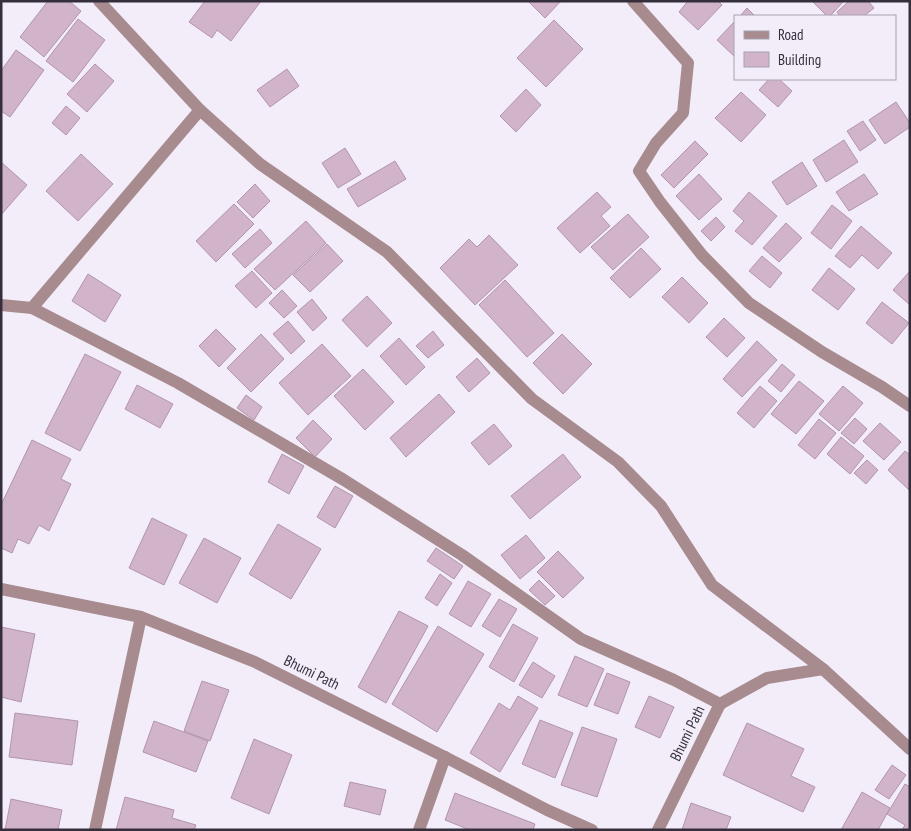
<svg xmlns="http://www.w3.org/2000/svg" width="911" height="831" font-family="'PT Sans Narrow',sans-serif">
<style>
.building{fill:#d1b4ca;stroke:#b295ab}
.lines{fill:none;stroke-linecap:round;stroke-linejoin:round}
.minor{stroke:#a78b8f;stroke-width:12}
.labels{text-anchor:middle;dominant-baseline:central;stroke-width:4;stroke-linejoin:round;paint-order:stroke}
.street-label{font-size:15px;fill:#352f3b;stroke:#f3edfa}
</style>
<rect width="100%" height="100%" fill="#f3edfa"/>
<g class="building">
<polygon points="48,1 69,1 81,11 44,57 20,37"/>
<polygon points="205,1 261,1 231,41 217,30 212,38 189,22"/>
<polygon points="528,1 561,1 545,18"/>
<polygon points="688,1 718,1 722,5 698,30 679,12"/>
<polygon points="812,1 844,1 830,16 827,16"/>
<polygon points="849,1 868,1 874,8 864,16 840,16 837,12"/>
<polygon points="747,8 755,16 740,16"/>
<polygon points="78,19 105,40 73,82 46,61"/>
<polygon points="554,20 583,49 546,87 517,58"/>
<polygon points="735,21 735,57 717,40"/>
<polygon points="16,50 44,70 10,117 1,111 1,71"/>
<polygon points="95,64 114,81 87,112 67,94"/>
<polygon points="287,69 299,86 270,107 257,90"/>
<polygon points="769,79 779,79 792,91 778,107 759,90"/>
<polygon points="526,89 541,105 516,132 500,116"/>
<polygon points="741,92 766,115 741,142 715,118"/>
<polygon points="896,102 910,123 910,127 885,144 869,120"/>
<polygon points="66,106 80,118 66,135 52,123"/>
<polygon points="863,121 876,140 860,151 847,131"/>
<polygon points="844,140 858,162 826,182 813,160"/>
<polygon points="695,141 708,154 674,188 661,175"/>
<polygon points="345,148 361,174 338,188 322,163"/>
<polygon points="81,154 113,184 78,221 46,191"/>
<polygon points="395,161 406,179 358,207 347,189"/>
<polygon points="1,162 27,185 1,215"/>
<polygon points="802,162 817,186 787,205 772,182"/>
<polygon points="699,174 722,199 699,220 676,196"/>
<polygon points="864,174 878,194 849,211 836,192"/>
<polygon points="255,184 270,201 253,218 237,202"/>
<polygon points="597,192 611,207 601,216 610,226 580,253 557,228"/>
<polygon points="749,192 777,216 752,245 735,231 744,221 733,211"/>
<polygon points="234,204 254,224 216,262 196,241"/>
<polygon points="832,205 852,221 831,249 811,233"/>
<polygon points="628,214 649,237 613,270 591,247"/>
<polygon points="716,217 725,227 711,241 701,231"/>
<polygon points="306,221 326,243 275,290 254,269"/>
<polygon points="786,223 802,238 779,262 763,248"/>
<polygon points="861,226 892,253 878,269 862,255 850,268 835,256"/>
<polygon points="260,229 272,243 245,268 232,254"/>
<polygon points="489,235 518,265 475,305 440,268 469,239 477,247"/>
<polygon points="327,244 343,261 310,292 293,275"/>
<polygon points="641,248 661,269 630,298 610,278"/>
<polygon points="762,256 782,273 770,288 749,271"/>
<polygon points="829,268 855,289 838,310 812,290"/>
<polygon points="252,271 272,293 256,308 235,286"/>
<polygon points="910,271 910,305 893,290"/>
<polygon points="88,274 121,295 105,322 72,301"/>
<polygon points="682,277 708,303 689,323 662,297"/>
<polygon points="505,280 554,333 527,357 479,305"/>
<polygon points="282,290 297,306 284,318 269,303"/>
<polygon points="367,296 392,323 367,347 342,320"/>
<polygon points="312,299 327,318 313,331 297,312"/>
<polygon points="882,302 909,323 892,344 866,323"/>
<polygon points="724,318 745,338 727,357 706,337"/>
<polygon points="288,321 305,341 291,354 273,334"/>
<polygon points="216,329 236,349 219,367 199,346"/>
<polygon points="433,331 444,345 428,358 416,346"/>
<polygon points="261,334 284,359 251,392 227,368"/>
<polygon points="562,334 592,364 563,394 533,363"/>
<polygon points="399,338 425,367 406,385 380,356"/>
<polygon points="757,341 777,360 742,397 723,379"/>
<polygon points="322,344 351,376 308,415 279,383"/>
<polygon points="85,354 121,372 80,451 45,433"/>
<polygon points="477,358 490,373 469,392 456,377"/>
<polygon points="782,364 795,375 781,392 768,381"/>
<polygon points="363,369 394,402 365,430 334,396"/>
<polygon points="799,381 824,401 796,434 771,414"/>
<polygon points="137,385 173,404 160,428 125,409"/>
<polygon points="760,386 777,401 754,428 737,413"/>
<polygon points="843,386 863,403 839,431 819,414"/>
<polygon points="439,394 455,412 406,457 390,438"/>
<polygon points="246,395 262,407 254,420 237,408"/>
<polygon points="855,418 867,429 854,444 841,433"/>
<polygon points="819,419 836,433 815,459 798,445"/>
<polygon points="313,420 332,439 315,457 296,438"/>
<polygon points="880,423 901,442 884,460 863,441"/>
<polygon points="494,424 512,446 489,465 471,443"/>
<polygon points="841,437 864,456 850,474 827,454"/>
<polygon points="32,440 71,459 61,479 71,484 49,531 39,525 29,544 18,539 12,553 1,548 1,505"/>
<polygon points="905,451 910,455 909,490 888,470"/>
<polygon points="282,454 304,466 289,494 268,482"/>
<polygon points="563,454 581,477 530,519 511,496"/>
<polygon points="867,460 878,470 866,484 854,473"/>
<polygon points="335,486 353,496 335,528 317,517"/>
<polygon points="152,518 187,535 164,585 129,568"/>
<polygon points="278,524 321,549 291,599 249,574"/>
<polygon points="526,535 545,558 520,579 501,555"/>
<polygon points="204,538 241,558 217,603 179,583"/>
<polygon points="436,548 463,566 454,579 427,561"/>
<polygon points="558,551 584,578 563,598 537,572"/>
<polygon points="440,574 452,583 437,606 425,598"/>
<polygon points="539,580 555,596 545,605 529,590"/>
<polygon points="468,581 491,594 471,627 449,614"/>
<polygon points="499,599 517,609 500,637 482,626"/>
<polygon points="399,611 428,626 386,703 358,687"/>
<polygon points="513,624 538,638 514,682 489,667"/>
<polygon points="438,626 484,654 437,732 392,704"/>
<polygon points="1,627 35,634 21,702 1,697"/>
<polygon points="575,656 604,669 587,707 558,695"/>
<polygon points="533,662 555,676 542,698 519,685"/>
<polygon points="607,673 630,682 618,714 594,705"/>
<polygon points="202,681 229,690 210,741 184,731"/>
<polygon points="518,696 538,708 500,772 470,753 499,703 510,710"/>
<polygon points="649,696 674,707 660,738 635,727"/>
<polygon points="15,713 78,721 72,765 9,757"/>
<polygon points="540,720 573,733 555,778 522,764"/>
<polygon points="154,721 208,741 196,772 143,752"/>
<polygon points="747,723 804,749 791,776 815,787 803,812 723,775"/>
<polygon points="582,727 617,739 597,797 561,785"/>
<polygon points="254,739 292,755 269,814 231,798"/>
<polygon points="892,765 906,775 889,799 875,790"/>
<polygon points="350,782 386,790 380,815 344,806"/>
<polygon points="905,784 910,787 910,830 902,830 905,825 887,814"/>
<polygon points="862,792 890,808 878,830 841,830"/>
<polygon points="455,793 535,824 533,830 470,830 445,820"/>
<polygon points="125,797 174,810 172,818 196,825 194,830 116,830"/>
<polygon points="11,799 62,810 58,830 5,830"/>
<polygon points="691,803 731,817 726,830 682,830"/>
</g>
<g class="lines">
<g class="minor">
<polyline points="633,1 688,63 683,113 656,143 639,171 660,202 702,255 749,303 822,352 882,387 910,406"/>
<polyline points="200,110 260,164 387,252 532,399 618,462 661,506 712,585 823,669 910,749"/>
<polyline points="1,305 32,308 200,110 99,1"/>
<polyline points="32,308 178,383 344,480 462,555 581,639 674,680 720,704 767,678 823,669"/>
<polyline points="1,589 141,617 255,662 445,757 547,810 592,830"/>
<polyline points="95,830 141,617"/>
<polyline points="419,830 445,757"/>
<polyline points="658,830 720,704"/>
</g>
</g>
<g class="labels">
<g class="street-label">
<text transform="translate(312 672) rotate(26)">Bhumi Path</text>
<text transform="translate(687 733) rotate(-64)">Bhumi Path</text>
</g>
</g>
<rect width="911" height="831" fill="none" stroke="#352f3b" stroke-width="5"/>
<rect x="734" y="15" width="162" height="65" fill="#f3edfa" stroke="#a7a1ae"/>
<rect x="744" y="31" width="25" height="8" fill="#a78b8f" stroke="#a7a1ae"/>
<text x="778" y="40" font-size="15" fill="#352f3b">Road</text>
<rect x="744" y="52" width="25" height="15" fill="#d1b4ca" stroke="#a7a1ae"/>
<text x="778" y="65" font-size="15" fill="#352f3b">Building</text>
</svg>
